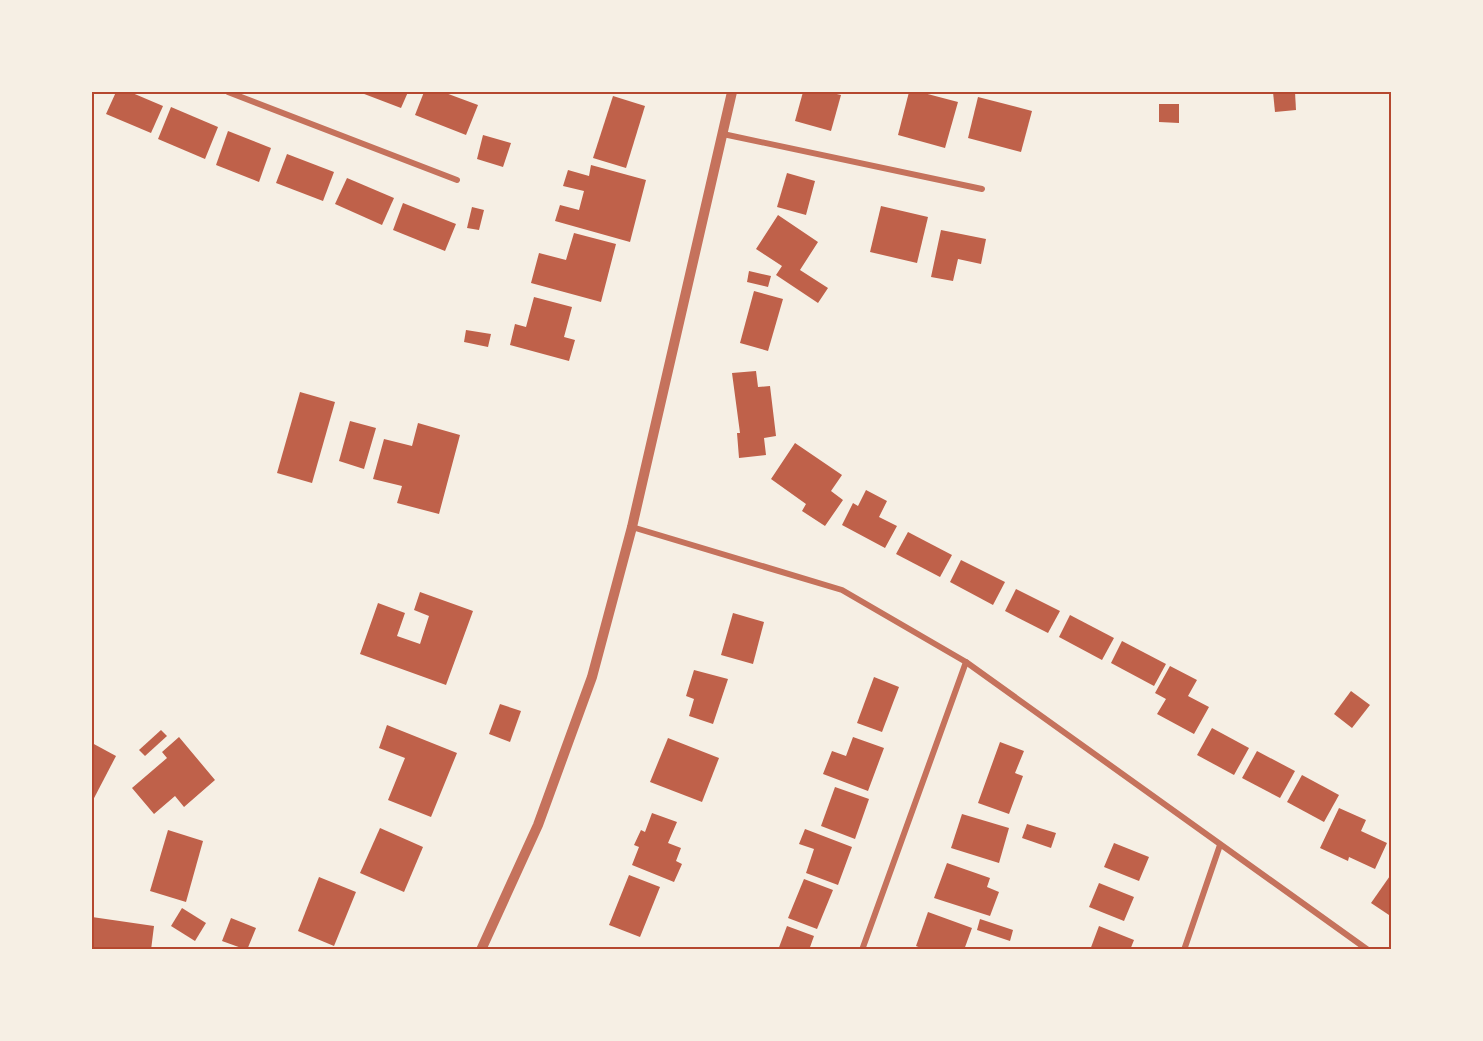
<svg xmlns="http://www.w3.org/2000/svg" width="1483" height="1041" font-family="'Sofia Sans Condensed',sans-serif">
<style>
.building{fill:#bf614a}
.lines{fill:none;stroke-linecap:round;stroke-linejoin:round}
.minor{stroke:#c5725c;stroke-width:6}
.tertiary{stroke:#c5725c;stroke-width:10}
.neatline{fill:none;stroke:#b5482f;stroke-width:2}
</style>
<rect width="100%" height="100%" fill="#f6efe4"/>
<g class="building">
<polygon points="116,92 130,92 163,106 151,133 106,114"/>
<polygon points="359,92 408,92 401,108"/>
<polygon points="424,92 443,92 478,105 466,135 415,115"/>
<polygon points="803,92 828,92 841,95 831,131 795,121"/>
<polygon points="909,92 920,92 958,102 945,148 898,135"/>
<polygon points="1273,92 1295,92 1296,110 1275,112"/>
<polygon points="613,96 645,106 626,168 593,158"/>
<polygon points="978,97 1032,111 1021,152 968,138"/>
<polygon points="1159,104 1179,104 1179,123 1159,122"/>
<polygon points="171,107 218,127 205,159 158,139"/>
<polygon points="228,131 271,148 259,182 216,165"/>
<polygon points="483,135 511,143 503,167 477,159"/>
<polygon points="287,154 334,172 323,201 276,183"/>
<polygon points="591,165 646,180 630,242 555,221 560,205 579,210 584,191 563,186 568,170 589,176"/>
<polygon points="787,173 815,181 806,215 777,207"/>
<polygon points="347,178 394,198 382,225 335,204"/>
<polygon points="403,203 456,224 445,251 393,230"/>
<polygon points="881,206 928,217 917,263 870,252"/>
<polygon points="472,207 484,210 479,230 467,228"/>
<polygon points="778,215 818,242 800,270 828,288 818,303 776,275 782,266 756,249"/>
<polygon points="941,230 986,239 981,264 958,259 953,281 931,277"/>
<polygon points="574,233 616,244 601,302 531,283 539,253 566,260"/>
<polygon points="749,271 771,276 768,287 747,282"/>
<polygon points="754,291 783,299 768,351 740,343"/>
<polygon points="534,297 572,307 564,337 575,340 569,361 510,345 515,324 526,327"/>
<polygon points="466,330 491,334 488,347 464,342"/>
<polygon points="756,371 758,387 770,386 776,436 764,438 766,455 739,458 737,433 740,433 732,373"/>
<polygon points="300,392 335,402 312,483 277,473"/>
<polygon points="350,421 376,428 364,469 339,461"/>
<polygon points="418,423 460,435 439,514 397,503 402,486 373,479 384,439 412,446"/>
<polygon points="795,443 842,475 831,491 843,500 825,526 802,511 806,504 771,479"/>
<polygon points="866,490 887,501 879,517 897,526 885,548 842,525 853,503 858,506"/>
<polygon points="908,532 952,555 940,577 896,554"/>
<polygon points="961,560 1005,582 993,605 950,582"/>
<polygon points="1016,589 1060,611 1048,633 1005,611"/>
<polygon points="420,592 473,611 446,685 360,654 378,603 405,613 397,636 420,644 429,616 414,610"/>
<polygon points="733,613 764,622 753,664 721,655"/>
<polygon points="1070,615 1114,638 1102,660 1059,637"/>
<polygon points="1122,641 1166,664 1154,686 1111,663"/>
<polygon points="1170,666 1197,680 1188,696 1209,707 1194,734 1157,714 1166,699 1155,693"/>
<polygon points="694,670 728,679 713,724 689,716 694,699 686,696"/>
<polygon points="874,677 899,687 882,732 857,723"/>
<polygon points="1351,691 1370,705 1352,728 1334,714"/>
<polygon points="500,704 521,711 510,742 489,734"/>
<polygon points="387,725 457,753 431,817 388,800 405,758 379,748"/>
<polygon points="1212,728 1249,748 1234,775 1197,755"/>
<polygon points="161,730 167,736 145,756 139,750"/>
<polygon points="179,737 215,780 184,807 175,796 154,814 132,788 167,758 162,752"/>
<polygon points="853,737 884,748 868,791 823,774 832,751 846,756"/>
<polygon points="668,738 719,758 702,802 650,782"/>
<polygon points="1000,742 1024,751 1015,773 1023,776 1009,814 978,803"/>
<polygon points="92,743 116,756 92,802"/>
<polygon points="1257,751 1295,771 1280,798 1242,778"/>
<polygon points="1302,775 1339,795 1324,822 1287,802"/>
<polygon points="835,787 869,799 855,839 821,826"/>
<polygon points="1339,808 1366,820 1361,831 1387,843 1375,869 1349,857 1348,861 1320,848"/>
<polygon points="652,813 677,822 668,843 681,848 676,861 682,864 674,882 632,865 639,847 634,845 641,830 645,832"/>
<polygon points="962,814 1009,828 999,863 951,848"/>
<polygon points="1027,824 1056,833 1051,848 1022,838"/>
<polygon points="380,828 423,847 404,892 360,873"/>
<polygon points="805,829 852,847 838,885 806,873 814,849 799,844"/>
<polygon points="168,830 203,841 186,902 150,891"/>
<polygon points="1114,843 1149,857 1139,881 1104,867"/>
<polygon points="947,863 990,878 987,887 999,892 990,916 934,898"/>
<polygon points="1392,873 1392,917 1371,903"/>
<polygon points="629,875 660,887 640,937 609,925"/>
<polygon points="319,877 356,892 334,946 298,931"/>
<polygon points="804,879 833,890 817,929 788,918"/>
<polygon points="1099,883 1134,897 1124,921 1089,907"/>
<polygon points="182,908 206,923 195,941 171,926"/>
<polygon points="928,912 972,928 964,950 926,950 916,946"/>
<polygon points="92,917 154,926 151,950 92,950"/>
<polygon points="231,918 256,928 247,950 222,941"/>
<polygon points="980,919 1013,930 1010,941 977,930"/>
<polygon points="787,926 814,936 809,950 778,950"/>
<polygon points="1099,926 1134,940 1130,950 1090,950"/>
</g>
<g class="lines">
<g class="minor">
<polyline points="228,92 457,180"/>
<polyline points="723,134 982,189"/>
<polyline points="632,527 842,590 966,662 1368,950"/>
<polyline points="862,950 966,662"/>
<polyline points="1184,950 1220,845"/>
</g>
<polyline class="tertiary" points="481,950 538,825 592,677 632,527 732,92"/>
</g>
<rect width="1483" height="1041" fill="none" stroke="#f6efe4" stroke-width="186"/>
<rect x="93" y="93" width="1297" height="855" class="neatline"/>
</svg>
